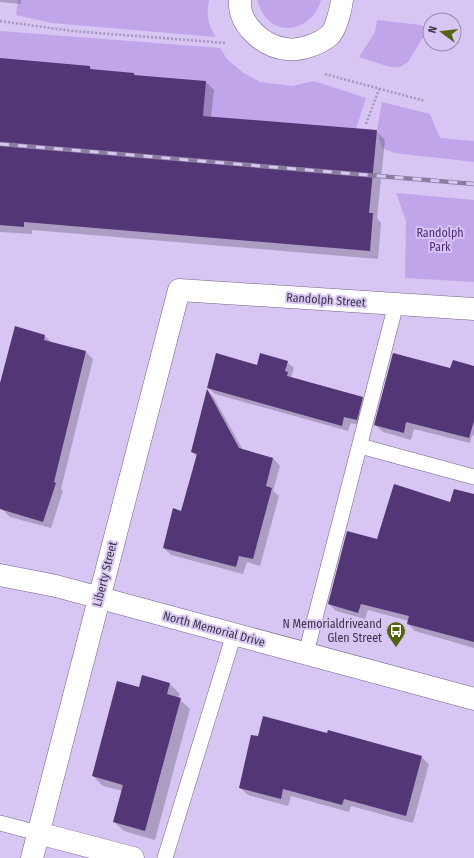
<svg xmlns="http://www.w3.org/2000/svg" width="474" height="858" font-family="'Fira Sans Condensed',sans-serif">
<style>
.green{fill:#c1a5ea}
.shadow{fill:#0003}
.building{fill:#523675}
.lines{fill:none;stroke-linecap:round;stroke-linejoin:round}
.service-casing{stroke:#74638c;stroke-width:16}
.minor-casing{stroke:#74638c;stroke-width:23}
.secondary-casing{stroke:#74638c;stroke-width:23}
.path{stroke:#a495ba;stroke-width:2.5;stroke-dasharray:2 2;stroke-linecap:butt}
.service{stroke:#fff;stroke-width:15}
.minor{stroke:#fff;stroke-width:22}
.secondary{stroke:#fff;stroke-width:22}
.rail-casing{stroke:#8a7e9e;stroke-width:4.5}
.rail{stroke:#d7c5f3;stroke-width:3;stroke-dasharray:9;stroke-linecap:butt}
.labels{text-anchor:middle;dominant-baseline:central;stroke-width:4;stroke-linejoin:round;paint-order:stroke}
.park-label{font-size:12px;fill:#51297c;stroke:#d7c5f3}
.street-label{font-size:12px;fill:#3d3648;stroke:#d7c5f3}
.poi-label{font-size:12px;fill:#3d3648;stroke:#d7c5f3;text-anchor:end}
</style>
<rect width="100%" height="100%" fill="#d7c5f3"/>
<g class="green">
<path d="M18,0H209C206,15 208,25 216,37L52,23L16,15Z"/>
<path d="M257,0H321C314,28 278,40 262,12C260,9 259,4 257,0Z"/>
<polygon points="377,20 421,25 425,28 425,34 408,62 400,67 390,67 359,57 375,32"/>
<polygon points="0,31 220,48 227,59 242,72 260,82 292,86 314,81 366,98 356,129 203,116 206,81 134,75 0,58"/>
<polygon points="382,102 430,114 440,138 474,141 474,162 395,153 382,148 377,130"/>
<polygon points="396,193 474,200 474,282 405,278 406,221"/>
</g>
<g class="shadow">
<polygon points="0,0 21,0 21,4 0,2"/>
<polygon points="0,59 89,67 93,70 134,74 136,76 206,82 214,90 211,117 376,131 385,140 377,218 381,223 378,259 32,230 32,234 0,232"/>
<polygon points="45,336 52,343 86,352 93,359 61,489 63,491 51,528 10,517 0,507 0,387"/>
<polygon points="287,362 294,368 291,377 362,398 369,405 363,426 351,423 348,431 215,394 208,388 258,366"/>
<polygon points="474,367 474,436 472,435 470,443 414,429 411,440 383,432 375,425 451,369"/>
<polygon points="208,391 214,398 243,450 273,458 280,466 273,491 279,496 260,566 247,562 243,574 171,555 164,548 182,512 197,457 192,452"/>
<polygon points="474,495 474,648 415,631 408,624 409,621 368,610 365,619 336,611 329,604 377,540 451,503"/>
<polygon points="170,684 180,694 178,698 190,709 155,840 124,831 114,822 123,791 103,786 93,776 139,688"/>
<polygon points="258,738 421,757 429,764 413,823 351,806 349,812 291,796 288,806 248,795 240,788"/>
</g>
<g class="building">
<polygon points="0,58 90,66 90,69 134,73 134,75 206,81 203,116 377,130 369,213 373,213 370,251 24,222 24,227 0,225"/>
<polygon points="15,326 45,335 44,340 86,351 54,482 56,483 43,522 0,509 0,383"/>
<polygon points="216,353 257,365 260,353 288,361 285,371 288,372 287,376 363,397 357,420 344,417 342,426 207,388"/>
<polygon points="393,353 450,368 453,360 474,366 474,421 469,438 406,422 404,433 374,425"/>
<polygon points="207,389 239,448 273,458 266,486 272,488 253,559 239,556 236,567 163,548 173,508 181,511 197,454 191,452"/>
<polygon points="394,484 450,502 454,489 474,494 474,642 407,624 409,616 361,604 358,613 328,604 347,531 377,539"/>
<polygon points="142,675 170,683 167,694 181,698 145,831 113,822 123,785 92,776 117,681 139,687"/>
<polygon points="263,716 327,733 328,730 422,756 406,816 344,799 342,805 283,789 281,799 239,788 251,735 258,736"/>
</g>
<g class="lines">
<defs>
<g id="service">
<polyline points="360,446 474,477"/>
<polyline points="306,653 396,304"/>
<polyline points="0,823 38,833"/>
<polyline points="165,858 234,634"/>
</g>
<g id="minor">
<path d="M240,0C238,24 263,47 287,49C300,51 320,44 330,35C336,29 341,9 342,0"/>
<polyline points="38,833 133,858"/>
<polyline points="32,858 179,290 474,309"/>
</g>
<polyline id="secondary" points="0,575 56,586 474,699"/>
</defs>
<use href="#service" class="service-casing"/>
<use href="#minor" class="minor-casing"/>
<use href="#secondary" class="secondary-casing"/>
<g class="path">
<polyline points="0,21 72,31 226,43"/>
<polyline points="325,74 425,101"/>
<polyline points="366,124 379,89"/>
</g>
<use href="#service" class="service"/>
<use href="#minor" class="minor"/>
<use href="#secondary" class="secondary"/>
<defs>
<polyline id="rail" points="0,144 474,184"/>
</defs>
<use href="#rail" class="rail-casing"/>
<use href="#rail" class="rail"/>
</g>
<defs>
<symbol id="bus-pin" viewBox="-11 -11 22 30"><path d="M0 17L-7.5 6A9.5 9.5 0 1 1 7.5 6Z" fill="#51640f" stroke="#d7c5f3"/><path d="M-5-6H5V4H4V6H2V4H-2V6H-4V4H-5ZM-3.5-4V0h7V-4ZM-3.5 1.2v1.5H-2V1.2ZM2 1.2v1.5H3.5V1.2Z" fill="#fff"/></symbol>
</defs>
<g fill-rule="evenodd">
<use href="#bus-pin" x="385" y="620" width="22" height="30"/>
</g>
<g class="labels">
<g class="park-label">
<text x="440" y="233">Randolph<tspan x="440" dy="14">Park</tspan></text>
</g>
<g class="street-label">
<text transform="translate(326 300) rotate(4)">Randolph Street</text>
<text transform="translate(105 574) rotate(-76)">Liberty Street</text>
<text transform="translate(214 629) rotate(15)">North Memorial Drive</text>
</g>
<g class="poi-label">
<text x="382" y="624">N Memorialdriveand<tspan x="382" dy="14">Glen Street</tspan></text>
</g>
</g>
<g transform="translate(442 32) rotate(285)"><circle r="19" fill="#d7c5f3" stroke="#998caf"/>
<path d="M0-3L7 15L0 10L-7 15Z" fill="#51640f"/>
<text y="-6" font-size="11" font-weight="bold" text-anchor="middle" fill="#3d3648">N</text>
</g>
</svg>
